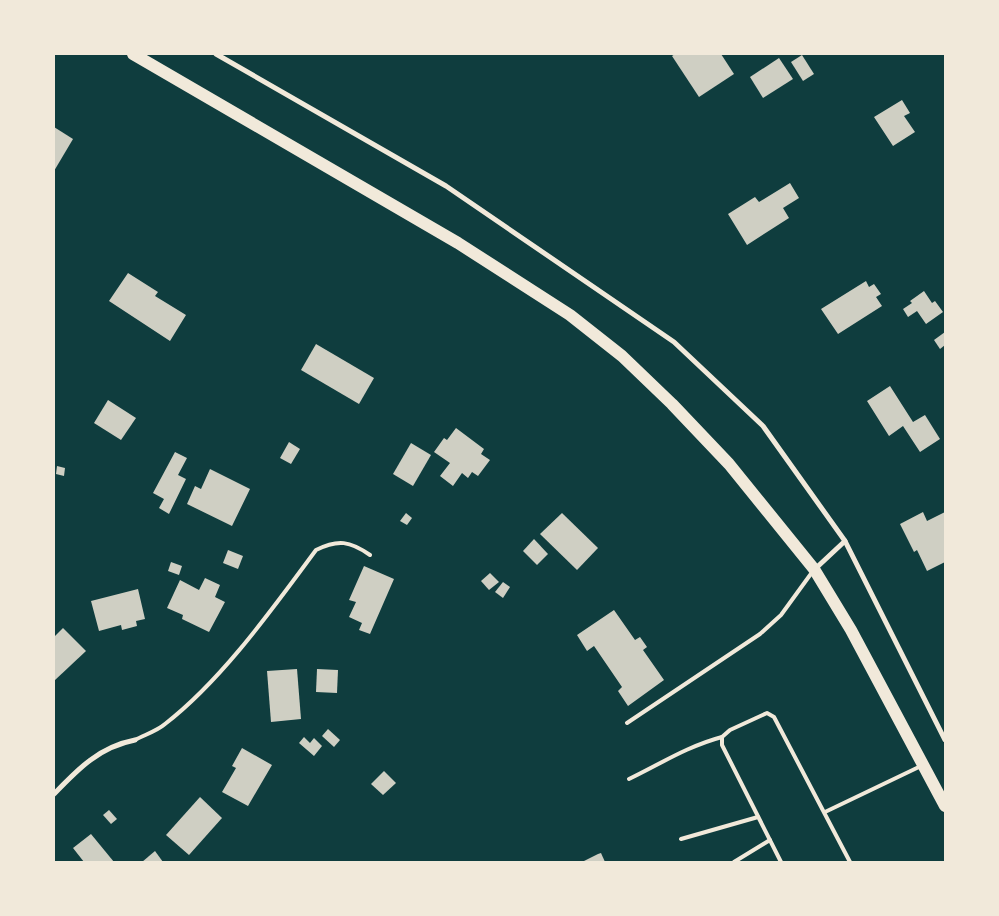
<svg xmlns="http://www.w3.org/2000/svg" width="999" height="916" font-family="'Archivo Narrow',sans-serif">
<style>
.building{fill:#cfcfc3}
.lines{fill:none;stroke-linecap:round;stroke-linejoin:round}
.service{stroke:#f1e9da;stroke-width:4}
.minor{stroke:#f1e9da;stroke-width:5}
.primary{stroke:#f1e9da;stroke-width:12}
</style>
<rect width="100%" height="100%" fill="#0f3d3e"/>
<g class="building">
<polygon points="675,54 721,54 734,74 699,97 672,56"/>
<polygon points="802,55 814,74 803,81 791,62"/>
<polygon points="779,58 793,79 763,98 750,77"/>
<polygon points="902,100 910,113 904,116 915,132 893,146 874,117"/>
<polygon points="54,127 73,139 54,171"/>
<polygon points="790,183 799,198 783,208 789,218 747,245 728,214 755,197 759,202"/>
<polygon points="128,273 158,292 155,296 186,315 170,341 109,301"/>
<polygon points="866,281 869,287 874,284 881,294 876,297 882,306 838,334 821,309"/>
<polygon points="924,291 932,303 935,301 943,312 926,324 917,311 908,317 903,309 912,303 910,301"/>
<polygon points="945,332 945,345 940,349 934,340"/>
<polygon points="316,344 374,378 359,404 301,370"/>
<polygon points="890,386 913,422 925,415 940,439 920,452 903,426 889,436 867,401"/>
<polygon points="108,400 136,418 121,440 94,423"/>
<polygon points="456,428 484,449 481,454 490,460 478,476 472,472 468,478 462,473 453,486 440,476 450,463 434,452 444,438 447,440"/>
<polygon points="289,442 300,449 291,464 280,458"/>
<polygon points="411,443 431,455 413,486 393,474"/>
<polygon points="175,452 187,458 178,475 186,479 169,514 159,508 164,499 153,493"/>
<polygon points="57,466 65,468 64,476 56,474"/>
<polygon points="210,469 250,489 232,526 187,504 195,486 201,489"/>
<polygon points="923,512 927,521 945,512 945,562 927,571 917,550 914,552 900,524"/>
<polygon points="406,513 412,518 407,525 400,521"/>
<polygon points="562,513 598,548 577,570 540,534"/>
<polygon points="534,539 548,554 537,565 523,551"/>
<polygon points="228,550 243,556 238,569 223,563"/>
<polygon points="171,562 182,566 179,575 168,571"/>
<polygon points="364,566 394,579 370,634 359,630 362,623 349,617 356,602 349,600"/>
<polygon points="490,573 499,582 489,590 481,581"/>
<polygon points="205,578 220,585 215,597 225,602 209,632 182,619 183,615 167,608 180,580 199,590"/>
<polygon points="503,582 510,587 503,598 495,592"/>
<polygon points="138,589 145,619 136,621 137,626 122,630 121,625 99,631 91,601"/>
<polygon points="614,610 635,640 640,637 647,647 643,650 664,680 628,706 618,691 622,687 594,646 587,651 577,635"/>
<polygon points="63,628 86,651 54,681 54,637"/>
<polygon points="297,669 301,719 271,722 267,671"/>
<polygon points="317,669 338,670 337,693 316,692"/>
<polygon points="328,729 340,740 334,747 322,736"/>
<polygon points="304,737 310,743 314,738 322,746 314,756 299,743"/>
<polygon points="242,748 272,765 248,806 222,792 236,768 232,766"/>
<polygon points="384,771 396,783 383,795 371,784"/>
<polygon points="200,797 222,818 189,855 166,835"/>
<polygon points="109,810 117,819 111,824 103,815"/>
<polygon points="91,834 114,862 84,862 73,848"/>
<polygon points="155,851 163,862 142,862"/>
<polygon points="601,853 605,862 582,862 598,854"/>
</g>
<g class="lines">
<g class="service">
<polyline points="627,723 760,634 781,615 813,571"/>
<path d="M135,740C144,735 157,731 165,724C222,680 273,608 316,550C338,539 350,541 370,555"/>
<path d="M629,779C660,764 688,746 722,737"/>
<polyline points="825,812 921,766"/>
<polyline points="681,839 758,817"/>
<polyline points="734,862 770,840"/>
<polyline points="781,862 722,745 722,737 730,730 767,713 774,717 850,862"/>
</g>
<g class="minor">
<polyline points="216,54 446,186 674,342 763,426 845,541 945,740"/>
<polyline points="815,569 845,541"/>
<path d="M54,794C78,769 99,747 135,740"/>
</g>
<polyline class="primary" points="133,54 458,243 570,315 622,356 672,404 729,464 814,569 851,630 945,806"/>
</g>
<rect width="999" height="916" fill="none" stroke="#f1e9da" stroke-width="110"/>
</svg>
